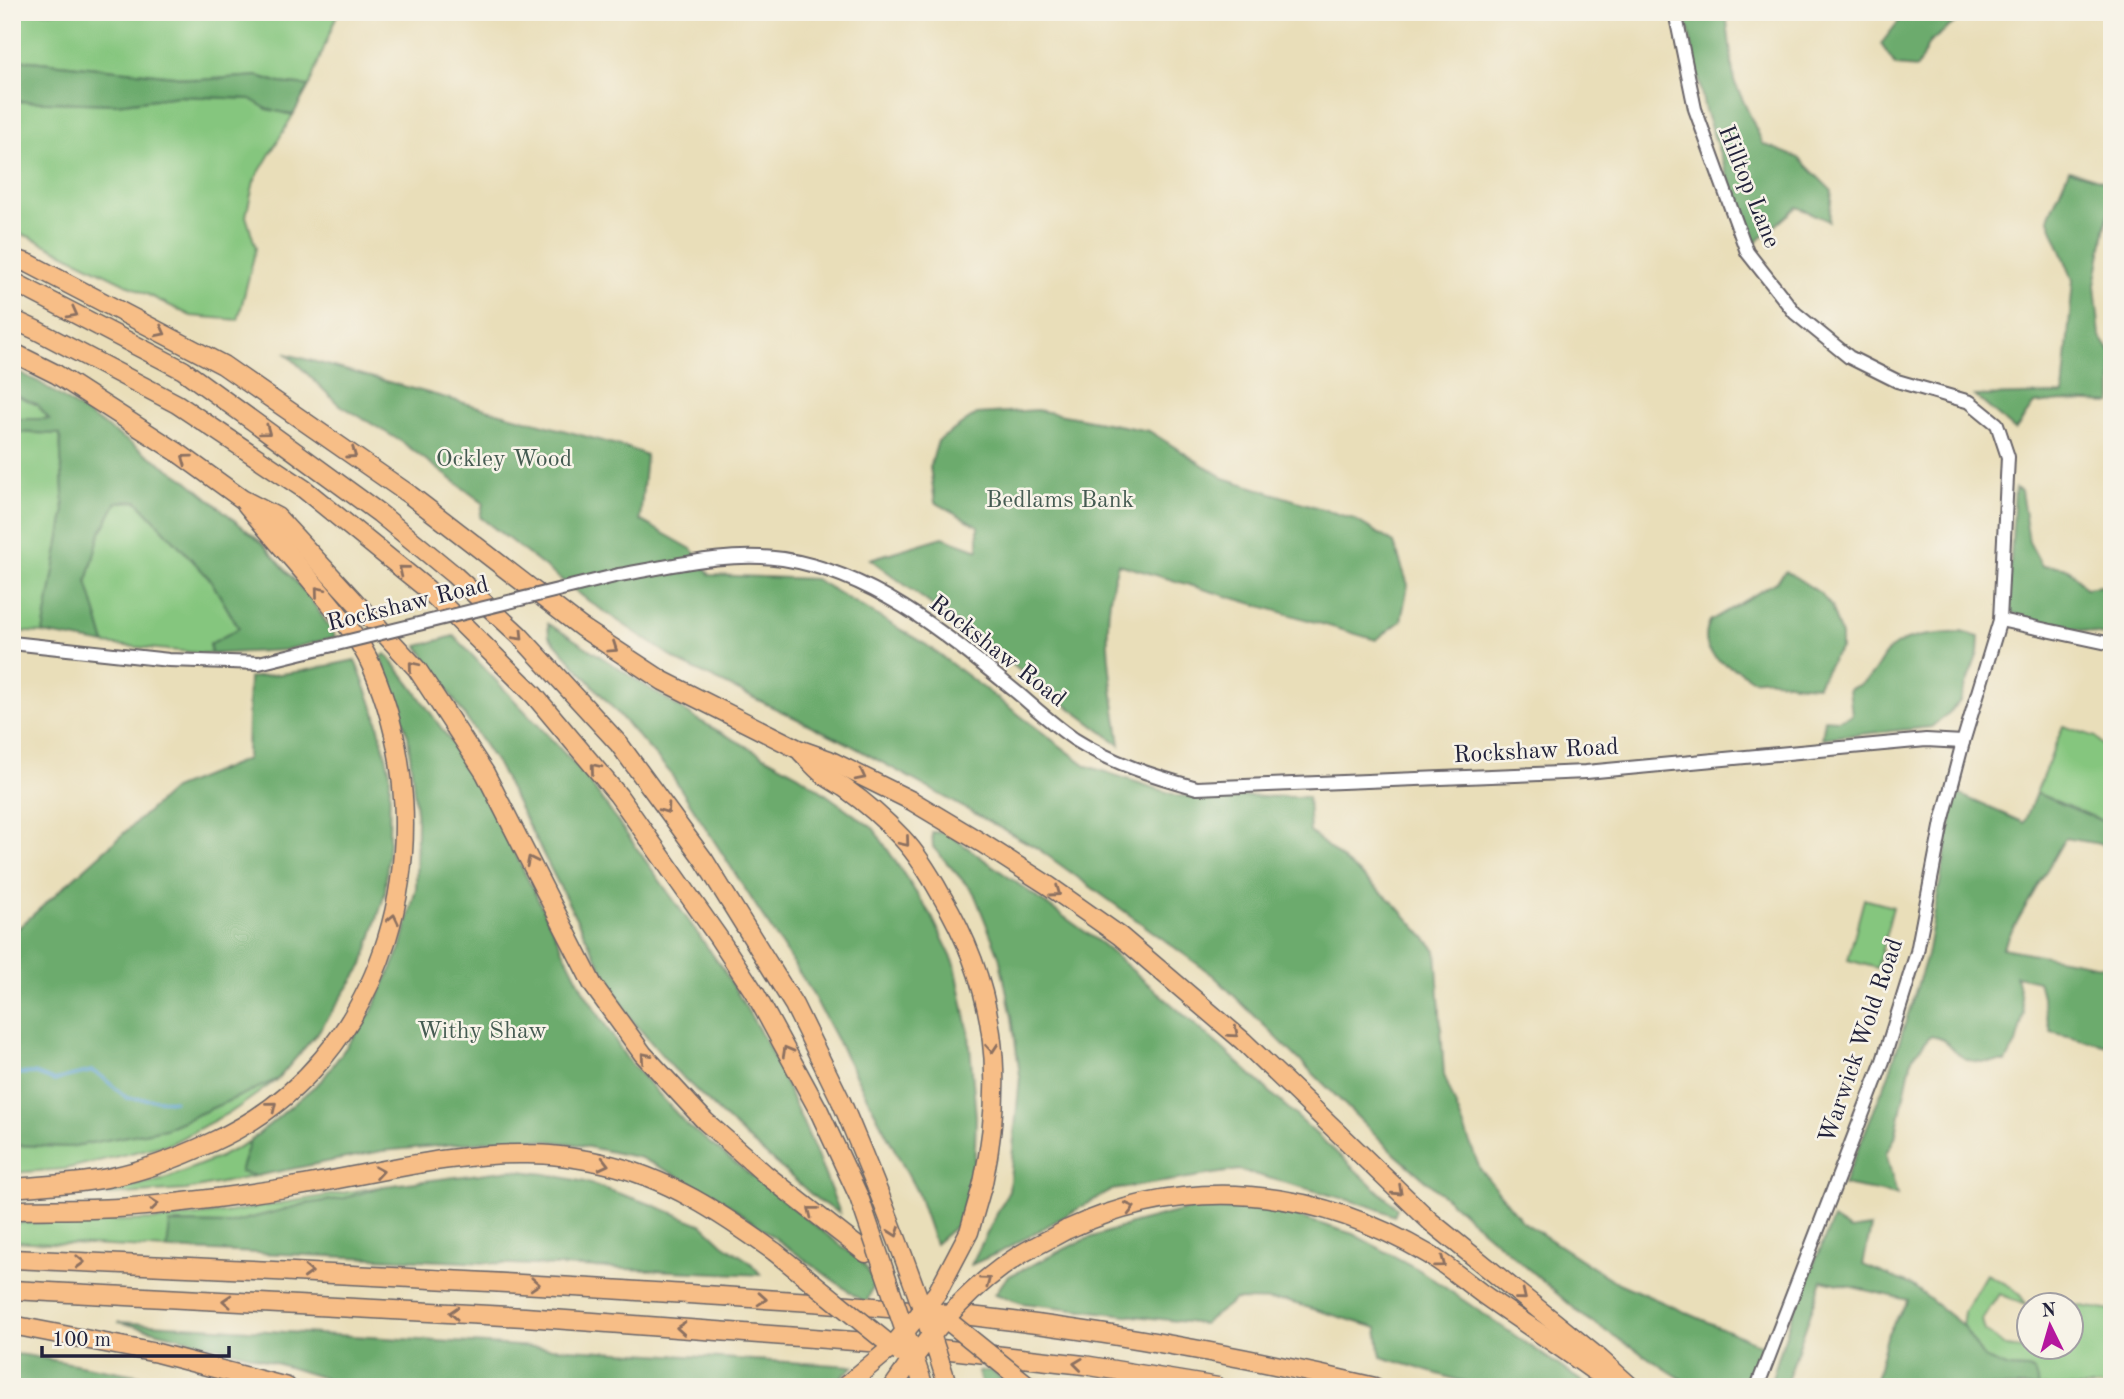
<svg xmlns="http://www.w3.org/2000/svg" width="2124" height="1399" font-family="'Old Standard TT',serif">
<style>
.green{fill:#85c67e;stroke:#54745c;stroke-width:2}
.forest{fill:#6cab6d;stroke:#476654;stroke-width:2}
.lines{fill:none;stroke-linecap:round;stroke-linejoin:round}
.stream{stroke:#5ea3d3;stroke-width:3.5}
.tertiary-casing{stroke:#686467;stroke-width:16}
.motorway-casing{stroke:#686467;stroke-width:21}
.tertiary{stroke:#fff;stroke-width:12}
.motorway{stroke:#f7be87;stroke-width:18}
.tertiary-bridge-casing{stroke:#686467;stroke-width:16;stroke-linecap:butt}
.motorway-bridge-casing{stroke:#686467;stroke-width:21;stroke-linecap:butt}
.tertiary-bridge{stroke:#fff;stroke-width:12}
.motorway-bridge{stroke:#f7be87;stroke-width:18}
.oneway{stroke:#8c7061}
.labels{text-anchor:middle;dominant-baseline:central;stroke-width:5;stroke-linejoin:round;paint-order:stroke}
.street-label{font-size:24px;fill:#22223b;stroke:#f7f3e8}
.park-label{font-size:24px;fill:#455b52;stroke:#f7f3e8}
</style>
<rect width="100%" height="100%" fill="#f7f3e8"/>
<filter id="ink" filterUnits="userSpaceOnUse"><feTurbulence type="fractalNoise" baseFrequency=".0143" numOctaves="2"/><feDisplacementMap in="SourceGraphic" scale="14" xChannelSelector="R" yChannelSelector="G"/><feConvolveMatrix kernelMatrix="1 2 1 2 8 2 1 2 1" color-interpolation-filters="sRGB"/></filter>
<filter id="wash" filterUnits="userSpaceOnUse"><feTurbulence type="fractalNoise" baseFrequency=".00686" numOctaves="4" result="noise"/><feDisplacementMap in="SourceGraphic" scale="28" xChannelSelector="R" yChannelSelector="G"/><feGaussianBlur stdDeviation="1.57" result="paint"/><feColorMatrix in="noise" values="0 0 0 0 0 0 0 0 0 0 0 0 0 0 0 0 0 1.4 0 .05"/><feComposite in="paint" operator="in"/></filter>
<g filter="url(#wash)">
<rect width="100%" height="100%" fill="#e9deb9"/>
<g class="green">
<polygon points="12,12 338,12 309,86 280,83 258,76 197,80 175,76 12,59"/>
<polygon points="179,96 251,99 268,109 293,115 254,181 246,216 256,248 238,320 191,316 30,237 12,231 12,101 116,104"/>
<polygon points="12,393 38,405 49,420 12,419"/>
<polygon points="12,432 60,434 64,514 43,633 12,631"/>
<polygon points="137,501 210,579 239,629 210,644 211,654 105,644 87,582 100,534 117,502"/>
<polygon points="2063,726 2096,737 2112,756 2112,813 2103,821 2036,793"/>
<polygon points="1864,899 1893,907 1877,968 1848,960"/>
<polygon points="278,1079 236,1109 172,1143 65,1169 12,1173 12,1145 69,1147 165,1129"/>
<polygon points="250,1141 240,1172 256,1176 186,1190 106,1195 112,1191 162,1180 220,1157"/>
<polygon points="384,1186 345,1198 305,1204 228,1224 171,1223 167,1249 12,1241 12,1223 160,1220 230,1212"/>
<path d="M1986,1274C2002,1282 2019,1288 2026,1305L1999,1294L1982,1320L1985,1331L2006,1347L2021,1349L2029,1339L2030,1346H2072V1304H2038L2039,1299L2112,1311V1387H2039L2033,1371L2028,1369L2009,1368L1984,1358L1962,1325L1964,1312Z"/>
</g>
<g class="forest">
<polygon points="1685,12 1726,12 1734,81 1763,144 1799,158 1832,191 1829,221 1797,207 1752,246 1705,111"/>
<polygon points="1906,12 1968,12 1929,43 1917,68 1896,66 1881,44"/>
<polygon points="12,59 175,76 197,80 258,76 280,83 309,86 293,115 267,109 250,99 179,96 116,104 12,101"/>
<polygon points="2069,170 2112,183 2112,193 2095,285 2100,336 2112,354 2112,403 2063,401 2034,404 2015,430 1975,396 2063,394 2073,280 2048,218"/>
<polygon points="287,354 628,448 646,455 640,520 693,550 710,575 815,579 925,644 1087,766 1179,796 1308,797 1310,832 1395,904 1436,950 1444,1075 1480,1169 1522,1221 1614,1281 1765,1347 1748,1387 1694,1387 1583,1316 1396,1155 1214,976 1037,848 845,742 681,663 590,602 480,517 483,503 402,442 337,403"/>
<polygon points="12,369 39,382 189,482 263,544 310,598 336,637 285,650 211,654 210,644 239,628 210,579 137,501 117,502 100,534 87,581 105,644 43,633 64,514 60,434 12,432 12,419 49,419 38,405 12,393"/>
<path d="M1037,410L1149,431L1224,478L1354,519L1394,543L1408,585L1401,621L1376,640L1118,564C1098,625 1112,683 1120,745L870,559L943,537L978,550V526L935,502L930,467L938,441L977,414Z"/>
<path d="M2015,488L2021,491L2029,542L2042,566C2069,565 2069,567 2085,588L2101,586L2112,589V637L2020,617L2008,610Z"/>
<path d="M1786,571L1820,593L1831,606L1841,636V648L1832,659L1817,686C1800,685 1785,683 1768,679C1763,678 1757,680 1752,679C1747,677 1743,672 1738,670C1715,661 1698,649 1710,621L1776,582Z"/>
<polygon points="548,624 569,636 700,721 799,775 874,829 932,917 955,964 969,1034 976,1117 974,1174 957,1225 935,1244 917,1192 811,991 669,771 549,636"/>
<path d="M1961,632L1979,637L1978,653L1960,701L1946,716L1931,727L1822,738L1825,719L1839,720L1852,715L1849,689C1882,678 1874,658 1896,645C1915,634 1940,634 1961,632Z"/>
<polygon points="454,636 583,773 725,972 768,1045 812,1143 840,1213 820,1202 742,1134 673,1068 631,1019 599,963 497,764 418,646"/>
<polygon points="386,654 411,685 466,763 504,831 583,990 627,1059 687,1125 862,1262 875,1282 866,1304 713,1193 641,1158 574,1144 521,1138 382,1151 256,1176 240,1172 250,1141 323,1079 372,1011 401,948 416,888 417,821 408,736 381,657"/>
<polygon points="355,660 375,712 390,772 389,841 385,893 363,965 319,1031 278,1079 165,1129 69,1147 12,1145 12,930 16,930 173,789 247,759 249,678 303,671"/>
<path d="M1956,793L2024,823L2036,793L2103,821L2112,813V846L2065,838L2002,948L2112,968V1047L2051,1032L2038,981L2016,976L2024,1013L2016,1044L2006,1062C1994,1062 1973,1064 1962,1057C1947,1046 1952,1040 1930,1036L1912,1058L1895,1138L1886,1153L1897,1195L1843,1185L1889,1074L1927,955Z"/>
<polygon points="932,832 947,833 1102,944 1222,1048 1397,1208 1394,1216 1370,1206 1239,1170 1112,1190 1002,1251 971,1265 1009,1190 1020,1076 1012,1017 999,956 974,893 933,847"/>
<polygon points="511,1170 546,1174 585,1182 653,1205 703,1225 723,1244 750,1262 761,1275 167,1249 170,1223 228,1224 305,1204 345,1198 384,1186"/>
<polygon points="1192,1208 1276,1210 1353,1234 1418,1269 1590,1387 1481,1387 1381,1357 1377,1328 1286,1301 1235,1300 1203,1324 1022,1303 995,1294 1007,1277 1081,1241 1134,1223"/>
<polygon points="1833,1219 1850,1230 1871,1227 1863,1265 1912,1285 1962,1325 1984,1358 2009,1368 2028,1369 2034,1372 2039,1387 1874,1387 1888,1333 1908,1300 1822,1280 1785,1387 1769,1387 1791,1318"/>
<polygon points="118,1322 854,1366 830,1387 353,1387 239,1352"/>
<polygon points="12,1354 25,1355 202,1387 12,1387"/>
<polygon points="990,1370 1011,1387 982,1387 978,1372"/>
</g>
<g class="lines">
<path class="stream" d="M12,1074L34,1073L55,1081C67,1075 79,1075 92,1071L101,1076L127,1098L174,1101"/>
</g>
</g>
<g filter="url(#ink)">
<g class="lines">
<defs>
<g id="tertiary">
<polyline points="1675,12 1695,109 1747,252 1795,313 1849,357 1897,381 1970,402 1997,424 2008,457 2000,620 1963,742 1942,822 1917,952 1883,1061 1757,1387"/>
<path d="M619,575C672,566 728,551 783,559C877,574 949,637 1020,695C1037,710 1055,726 1074,739C1112,763 1153,776 1197,788L1586,772L1926,740L1963,742"/>
<polyline points="2000,620 2112,644"/>
<polyline points="12,643 169,660 259,663"/>
</g>
<g id="motorway">
<polyline points="12,258 30,264 223,365 410,495 581,627 663,681 798,749 829,760 912,801 982,843 1049,886 1120,936 1243,1041 1431,1222 1600,1359 1631,1387"/>
<polyline points="12,281 183,370 379,513 453,574 519,635 619,744 704,860 794,1005 841,1101"/>
<polyline points="12,319 36,330 177,404 304,489 427,589 534,695 618,795 718,937 756,995 819,1111"/>
<polyline points="12,352 56,374 177,452 242,499 277,517 417,669 485,773 593,985 643,1054 705,1121 765,1174 866,1253"/>
<path d="M801,752C808,759 815,768 823,774C830,780 839,784 846,789C866,803 885,820 902,838C918,855 930,875 941,895C997,988 1005,1079 983,1183"/>
<path d="M12,1188C44,1185 81,1184 112,1177C146,1170 180,1157 212,1142C391,1062 446,839 372,667C357,633 331,605 308,577C287,553 266,529 246,504"/>
<path d="M12,1210C48,1209 83,1210 118,1208C176,1204 235,1196 292,1187C370,1175 449,1152 528,1154C553,1154 578,1158 602,1163C667,1177 722,1214 775,1252"/>
<path d="M1066,1230C1188,1174 1314,1187 1428,1254C1448,1266 1466,1282 1484,1295C1521,1321 1558,1345 1594,1371L1615,1383"/>
<path d="M12,1259C216,1268 420,1277 624,1290C746,1298 868,1304 988,1318C1118,1333 1247,1357 1375,1387"/>
<polyline points="12,1290 525,1317 895,1344"/>
<polyline points="12,1325 157,1353 287,1387"/>
<polyline points="923,1347 1084,1365 1218,1387"/>
</g>
</defs>
<use href="#tertiary" class="tertiary-casing"/>
<use href="#motorway" class="motorway-casing"/>
<use href="#tertiary" class="tertiary"/>
<use href="#motorway" class="motorway"/>
<defs>
<polyline id="tertiary-bridge" points="259,663 619,575"/>
<g id="motorway-bridge">
<path d="M841,1101C881,1195 918,1289 948,1387"/>
<polyline points="819,1111 859,1197 924,1387"/>
<polyline points="775,1252 900,1353"/>
<polyline points="937,1312 1030,1387"/>
<polyline points="844,1387 891,1348 937,1293 969,1232 983,1183"/>
<path d="M893,1387C927,1336 970,1285 1023,1253C1037,1245 1052,1238 1066,1230"/>
</g>
</defs>
<use href="#tertiary-bridge" class="tertiary-bridge-casing"/>
<use href="#motorway-bridge" class="motorway-bridge-casing"/>
<use href="#tertiary-bridge" class="tertiary-bridge"/>
<use href="#motorway-bridge" class="motorway-bridge"/>
</g>
<defs><path id="oneway-chevron" d="M-2-3.5L2.5 0L-2 3.5" fill="none" stroke-width="1.6" stroke-linecap="round" stroke-linejoin="round" transform="scale(1.75)"/></defs>
<g class="oneway">
<use href="#oneway-chevron" transform="translate(73 313) rotate(28)"/>
<use href="#oneway-chevron" transform="translate(161 332) rotate(27)"/>
<use href="#oneway-chevron" transform="translate(266 431) rotate(36)"/>
<use href="#oneway-chevron" transform="translate(352 454) rotate(35)"/>
<use href="#oneway-chevron" transform="translate(186 459) rotate(-144)"/>
<use href="#oneway-chevron" transform="translate(403 570) rotate(-141)"/>
<use href="#oneway-chevron" transform="translate(319 591) rotate(-130)"/>
<use href="#oneway-chevron" transform="translate(519 636) rotate(46)"/>
<use href="#oneway-chevron" transform="translate(613 648) rotate(34)"/>
<use href="#oneway-chevron" transform="translate(413 666) rotate(-130)"/>
<use href="#oneway-chevron" transform="translate(595 768) rotate(-130)"/>
<use href="#oneway-chevron" transform="translate(861 776) rotate(27)"/>
<use href="#oneway-chevron" transform="translate(666 809) rotate(54)"/>
<use href="#oneway-chevron" transform="translate(905 842) rotate(50)"/>
<use href="#oneway-chevron" transform="translate(531 861) rotate(-116)"/>
<use href="#oneway-chevron" transform="translate(1056 892) rotate(35)"/>
<use href="#oneway-chevron" transform="translate(393 919) rotate(-78)"/>
<use href="#oneway-chevron" transform="translate(1234 1033) rotate(41)"/>
<use href="#oneway-chevron" transform="translate(992 1048) rotate(85)"/>
<use href="#oneway-chevron" transform="translate(787 1051) rotate(-119)"/>
<use href="#oneway-chevron" transform="translate(645 1057) rotate(-131)"/>
<use href="#oneway-chevron" transform="translate(272 1106) rotate(-39)"/>
<use href="#oneway-chevron" transform="translate(604 1164) rotate(14)"/>
<use href="#oneway-chevron" transform="translate(379 1172) rotate(-10)"/>
<use href="#oneway-chevron" transform="translate(1398 1191) rotate(43)"/>
<use href="#oneway-chevron" transform="translate(154 1204) rotate(-6)"/>
<use href="#oneway-chevron" transform="translate(1130 1208) rotate(-14)"/>
<use href="#oneway-chevron" transform="translate(812 1211) rotate(-142)"/>
<use href="#oneway-chevron" transform="translate(895 1232) rotate(70)"/>
<use href="#oneway-chevron" transform="translate(80 1262) rotate(2)"/>
<use href="#oneway-chevron" transform="translate(1441 1263) rotate(36)"/>
<use href="#oneway-chevron" transform="translate(308 1272) rotate(2)"/>
<use href="#oneway-chevron" transform="translate(986 1281) rotate(-37)"/>
<use href="#oneway-chevron" transform="translate(535 1284) rotate(3)"/>
<use href="#oneway-chevron" transform="translate(1522 1296) rotate(39)"/>
<use href="#oneway-chevron" transform="translate(762 1299) rotate(4)"/>
<use href="#oneway-chevron" transform="translate(227 1301) rotate(-177)"/>
<use href="#oneway-chevron" transform="translate(454 1313) rotate(-177)"/>
<use href="#oneway-chevron" transform="translate(681 1328) rotate(-176)"/>
<use href="#oneway-chevron" transform="translate(1078 1364) rotate(-173)"/>
</g>
</g>
<g class="labels">
<g class="street-label">
<text transform="translate(1748 187) rotate(68)">Hilltop Lane</text>
<text transform="translate(408 605) rotate(-14)">Rockshaw Road</text>
<text transform="translate(997 652) rotate(38)">Rockshaw Road</text>
<text transform="translate(1536 752) rotate(-3)">Rockshaw Road</text>
<text transform="translate(1862 1041) rotate(-71)">Warwick Wold Road</text>
</g>
<g class="park-label">
<text x="504" y="460">Ockley Wood</text>
<text x="1060" y="501">Bedlams Bank</text>
<text x="482" y="1032">Withy Shaw</text>
</g>
</g>
<rect width="2124" height="1399" fill="none" stroke="#f7f3e8" stroke-width="42"/>
<g transform="translate(2050 1326) rotate(355)"><circle r="33" fill="#f7f3e8" stroke="#a29fa3" stroke-width="2"/>
<path d="M0-5L12 26L0 18L-12 26Z" fill="#b5179e"/>
<text y="-10" font-size="19" font-weight="bold" text-anchor="middle" fill="#22223b">N</text>
</g>
<path d="M42 1346v10h187v-10" fill="none" stroke="#22223b" stroke-width="3.5"/>
<text x="52" y="1346" font-size="21" fill="#22223b" stroke="#f7f3e8" stroke-width="5" paint-order="stroke">100 m</text>
</svg>
